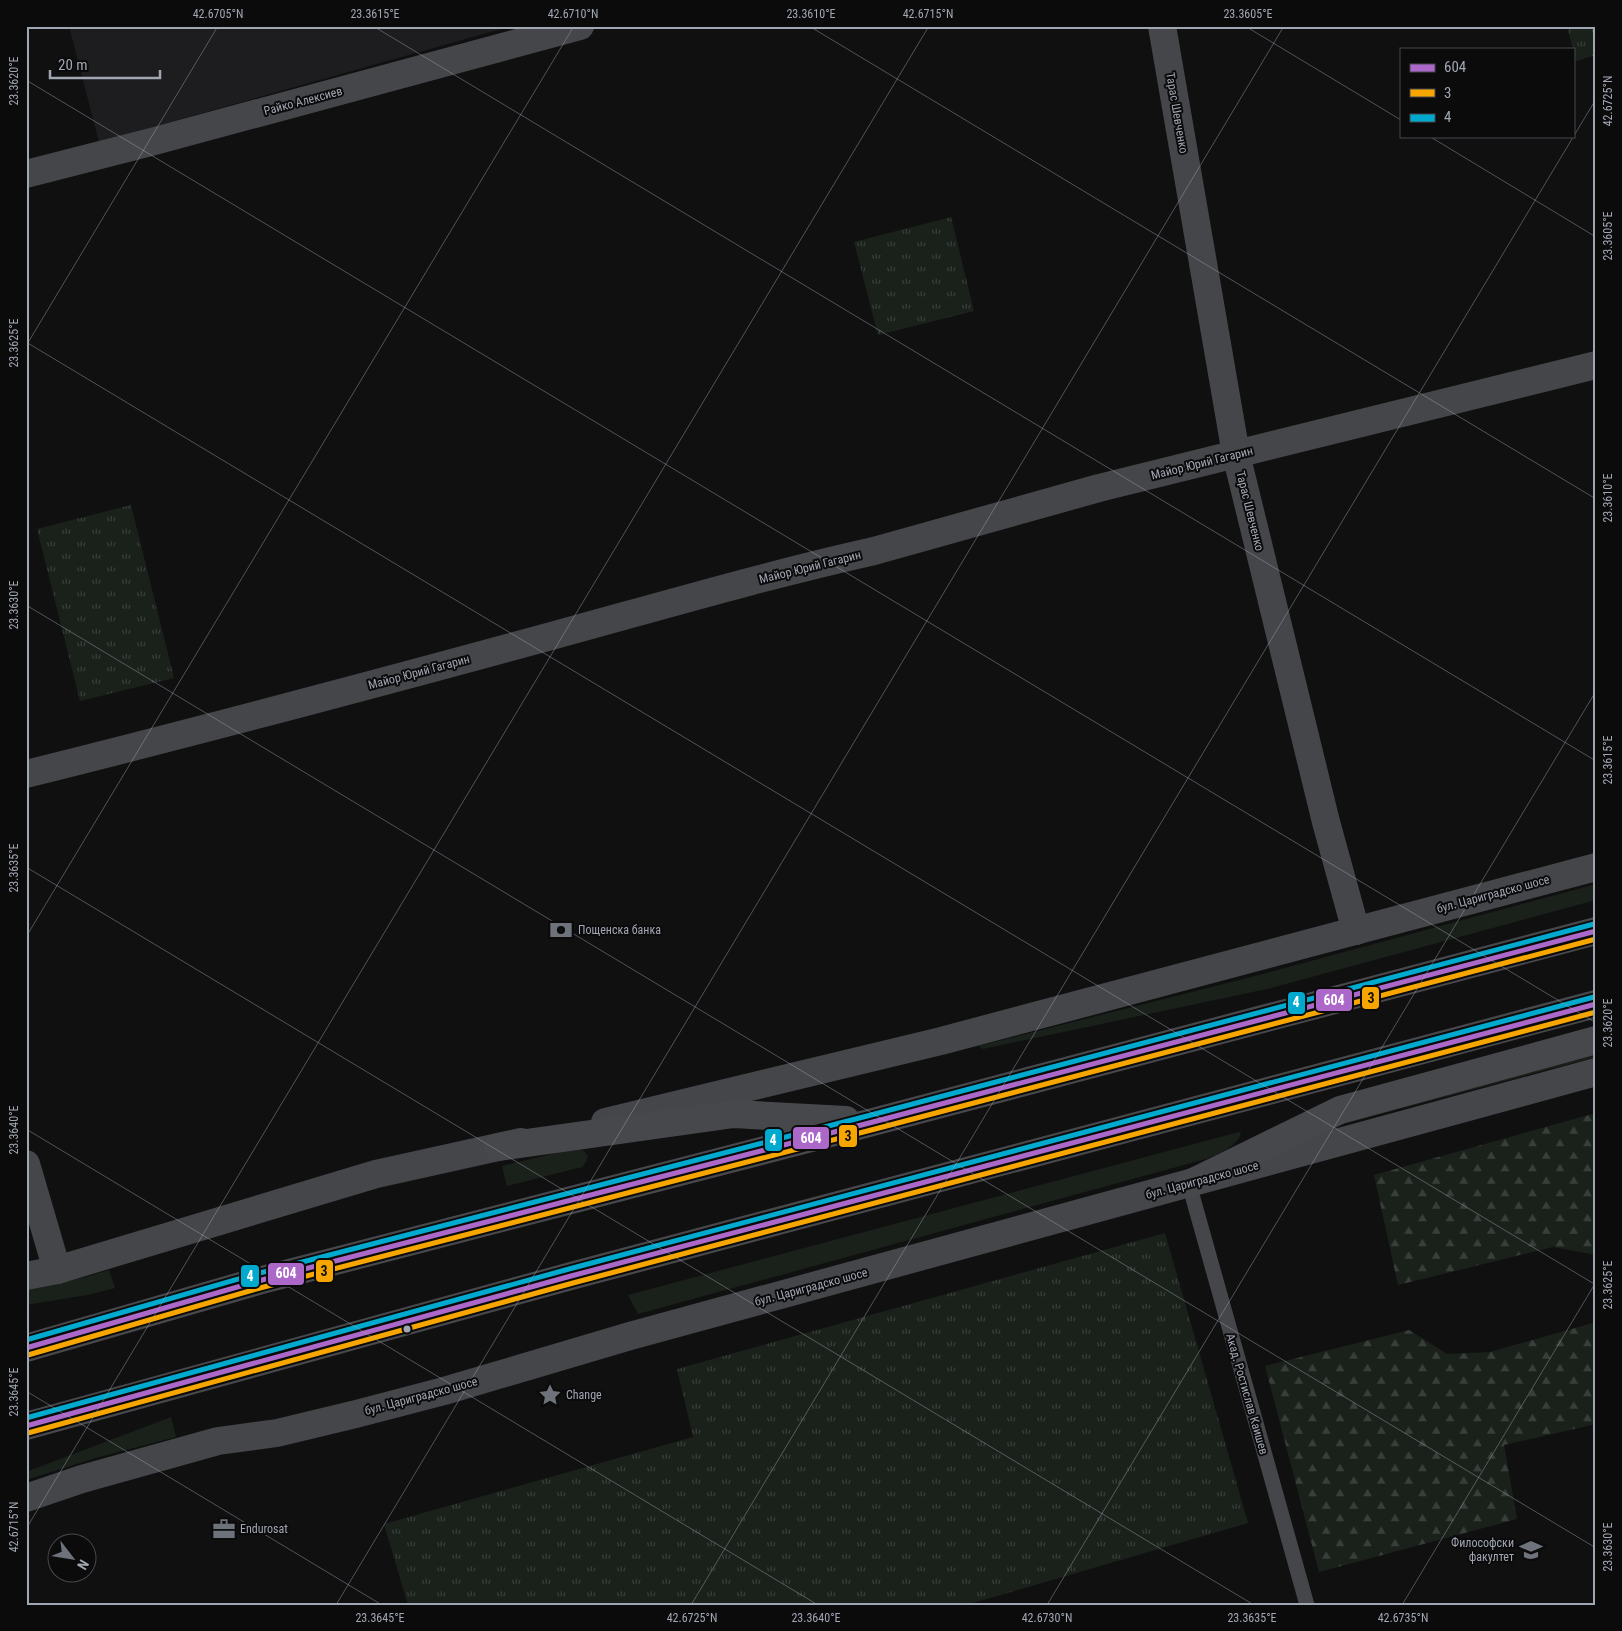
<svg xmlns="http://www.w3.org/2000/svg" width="1622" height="1631" font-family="'Roboto Condensed',sans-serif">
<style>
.built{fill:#1d1d1f}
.grass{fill:#1a211b}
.forest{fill:url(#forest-firs)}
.park{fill:url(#park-tufts)}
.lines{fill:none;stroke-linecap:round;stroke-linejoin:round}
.lane{stroke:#454649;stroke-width:15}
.street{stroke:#454649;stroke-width:28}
.highway{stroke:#47484c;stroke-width:28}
.bus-1-casing{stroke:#0b0b0c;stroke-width:9}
.bus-2-casing{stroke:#0b0b0c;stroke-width:9}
.bus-3-casing{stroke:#0b0b0c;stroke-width:9}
.bus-1{stroke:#ac68c9;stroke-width:5}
.bus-2{stroke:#f7a600;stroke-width:5}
.bus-3{stroke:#00a9ce;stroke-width:5}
.ticks{fill:none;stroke:#a1a6b3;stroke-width:1;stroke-opacity:0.45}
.bus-dot{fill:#a1a6b3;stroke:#0b0b0c;stroke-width:2}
.labels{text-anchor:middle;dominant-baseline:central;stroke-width:4;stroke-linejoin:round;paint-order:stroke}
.street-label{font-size:12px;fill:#a1a6b3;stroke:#0b0b0c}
.poi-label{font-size:12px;fill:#a1a6b3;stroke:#0b0b0c;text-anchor:start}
.line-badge{stroke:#0b0b0c;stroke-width:2}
.badge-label{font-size:14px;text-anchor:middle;font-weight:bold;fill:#fff}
.pale-badge-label{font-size:14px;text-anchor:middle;font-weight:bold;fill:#111}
.neatline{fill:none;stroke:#a1a6b3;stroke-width:2}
.ticks-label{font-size:12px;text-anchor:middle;fill:#a1a6b3}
</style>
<defs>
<pattern id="forest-firs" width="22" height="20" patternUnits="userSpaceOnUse" patternTransform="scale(1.25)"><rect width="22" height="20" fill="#1a211b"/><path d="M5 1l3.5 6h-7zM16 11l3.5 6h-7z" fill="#383e3a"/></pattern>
<pattern id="park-tufts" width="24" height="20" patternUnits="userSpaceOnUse" patternTransform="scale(1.25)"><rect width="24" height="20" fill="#1a211b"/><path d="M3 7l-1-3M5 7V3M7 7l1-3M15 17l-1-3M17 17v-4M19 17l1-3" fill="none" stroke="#383e3a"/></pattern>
</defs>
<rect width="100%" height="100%" fill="#101011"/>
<polygon class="built" points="69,26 512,26 99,142"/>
<g class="grass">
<polygon points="1596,884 1596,900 1267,989 983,1049 978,1046 1259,975"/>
<polygon points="1596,1052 1596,1057 1343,1124 1340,1123"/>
<path d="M1239,1132L1241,1133C1237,1147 1218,1154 1206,1159L638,1314L628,1295Z"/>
<polygon points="577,1148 583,1150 588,1156 586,1162 582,1167 507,1186 502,1166"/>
<polygon points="109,1270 115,1288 87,1295 26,1305 26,1289 82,1278"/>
<polygon points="171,1417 176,1437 99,1457 26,1480 26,1472"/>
</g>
<g class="forest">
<polygon points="1596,1113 1596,1255 1553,1247 1398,1285 1374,1175"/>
<polygon points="1596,1322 1596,1424 1504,1445 1517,1519 1319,1572 1265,1366 1409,1330 1447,1354 1490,1352"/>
</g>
<g class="park">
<polygon points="1567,26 1596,26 1596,55 1576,61"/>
<polygon points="951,217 974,311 878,335 854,242"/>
<polygon points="131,505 174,678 80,701 37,529"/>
<polygon points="1165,1233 1248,1523 966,1605 408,1605 384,1524 693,1437 677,1369"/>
</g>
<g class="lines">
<polyline class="lane" points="1189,1184 1307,1605"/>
<g class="street">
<polyline points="1162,26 1236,454 1326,822 1356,931"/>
<polyline points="26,174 151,142 580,26"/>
<path d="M26,774C203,730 379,683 555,635C661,606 767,575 874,551L1099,488L1596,365"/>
<polyline points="605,1122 941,1041 1596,867"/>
<polyline points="26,1164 57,1270"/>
<polyline points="26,1276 57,1270 376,1174 521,1142"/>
<polyline points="26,1498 82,1479 218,1441 277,1433 356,1414 444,1391 630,1336 1596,1072"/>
</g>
<g class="highway">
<polyline points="498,1147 734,1114 846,1120"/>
<polyline points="1189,1184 1340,1110 1596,1040"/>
<polyline points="26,1348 258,1281 873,1122 1596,931"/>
<polyline points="26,1426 571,1276 1596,1004"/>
</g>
<defs>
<g id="bus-1">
<polyline points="26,1348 258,1281 873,1122 1596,931"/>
<polyline points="26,1426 571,1276 1596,1004"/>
</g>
<g id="bus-2">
<polyline points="28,1355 260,1288 875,1129 1596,939"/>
<polyline points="28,1433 573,1283 1596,1012"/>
</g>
<g id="bus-3">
<polyline points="26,1340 256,1274 871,1115 1594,924"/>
<polyline points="26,1418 569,1269 1594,997"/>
</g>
</defs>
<use href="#bus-1" class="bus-1-casing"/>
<use href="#bus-2" class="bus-2-casing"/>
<use href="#bus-3" class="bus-3-casing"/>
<use href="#bus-1" class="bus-1"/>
<use href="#bus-2" class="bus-2"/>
<use href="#bus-3" class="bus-3"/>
</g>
<path class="ticks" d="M373,26L1596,761M809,26L1596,499M1245,26L1401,120M26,80L1596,1023M1429,136L1596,237M26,342L1596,1285M26,346L218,26M26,605L1596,1548M26,867L1254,1605M26,937L574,26M26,1129L818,1605M26,1391L382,1605M26,1529L929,26M336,1605L1284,26M691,1605L1596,99M1047,1605L1596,691M1402,1605L1596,1282"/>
<defs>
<symbol id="bank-bare" viewBox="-9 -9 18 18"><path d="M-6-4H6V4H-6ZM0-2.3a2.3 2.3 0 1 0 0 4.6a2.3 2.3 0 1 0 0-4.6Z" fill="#6e727a" stroke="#0b0b0c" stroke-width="2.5" paint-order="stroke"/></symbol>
<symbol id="sight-bare" viewBox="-9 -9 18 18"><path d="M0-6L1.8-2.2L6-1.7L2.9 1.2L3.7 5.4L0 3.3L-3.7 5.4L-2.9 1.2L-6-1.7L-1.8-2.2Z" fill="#6e727a" stroke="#0b0b0c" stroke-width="2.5" paint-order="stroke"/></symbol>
<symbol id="office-bare" viewBox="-9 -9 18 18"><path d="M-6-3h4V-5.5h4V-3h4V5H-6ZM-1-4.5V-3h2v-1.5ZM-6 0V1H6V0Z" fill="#6e727a" stroke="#0b0b0c" stroke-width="2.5" paint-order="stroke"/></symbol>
<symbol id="university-bare" viewBox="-9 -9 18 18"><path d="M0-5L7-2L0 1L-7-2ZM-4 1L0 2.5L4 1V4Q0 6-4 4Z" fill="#6e727a" stroke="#0b0b0c" stroke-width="2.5" paint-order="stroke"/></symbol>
</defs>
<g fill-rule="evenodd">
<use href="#bank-bare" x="545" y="914" width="32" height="32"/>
<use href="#sight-bare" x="534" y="1379" width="32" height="32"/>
<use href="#office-bare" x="208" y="1513" width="32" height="32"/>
<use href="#university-bare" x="1515" y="1534" width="32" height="32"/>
</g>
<circle class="bus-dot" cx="407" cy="1329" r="4.5"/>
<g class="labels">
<g class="street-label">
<text transform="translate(303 101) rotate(-15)">Райко Алексиев</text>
<text transform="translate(1177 113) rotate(80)">Тарас Шевченко</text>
<text transform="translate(1202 463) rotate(-14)">Майор Юрий Гагарин</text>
<text transform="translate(1250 511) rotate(76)">Тарас Шевченко</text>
<text transform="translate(810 567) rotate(-14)">Майор Юрий Гагарин</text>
<text transform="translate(419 672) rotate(-15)">Майор Юрий Гагарин</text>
<text transform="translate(1493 894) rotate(-15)">бул. Цариградско шосе</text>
<text transform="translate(1202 1180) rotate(-15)">бул. Цариградско шосе</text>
<text transform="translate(811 1287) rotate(-15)">бул. Цариградско шосе</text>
<text transform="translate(1247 1394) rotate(74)">Акад. Ростислав Каишев</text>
<text transform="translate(421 1396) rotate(-15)">бул. Цариградско шосе</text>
</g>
<g class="poi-label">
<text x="578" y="930">Пощенска банка</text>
<text x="566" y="1395">Change</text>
<text x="240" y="1529">Endurosat</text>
<text x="1514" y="1543" text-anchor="end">Философски<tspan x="1514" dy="14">факултет</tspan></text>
</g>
</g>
<g class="line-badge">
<rect x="1361" y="986" width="19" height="24" rx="5" fill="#f7a600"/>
<rect x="1315" y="988" width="38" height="24" rx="5" fill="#ac68c9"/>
<rect x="1287" y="991" width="19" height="24" rx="5" fill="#00a9ce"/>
<rect x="838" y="1124" width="20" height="24" rx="5" fill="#f7a600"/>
<rect x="792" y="1126" width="38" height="24" rx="5" fill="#ac68c9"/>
<rect x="764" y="1128" width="19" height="24" rx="5" fill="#00a9ce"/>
<rect x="315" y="1259" width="19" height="24" rx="5" fill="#f7a600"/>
<rect x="267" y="1262" width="38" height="24" rx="5" fill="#ac68c9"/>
<rect x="240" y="1264" width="20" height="24" rx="5" fill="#00a9ce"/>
</g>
<g class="badge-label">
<text x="1334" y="1005">604</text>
<text x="1296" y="1007">4</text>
<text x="811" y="1143">604</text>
<text x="773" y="1145">4</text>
<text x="286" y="1278">604</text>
<text x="250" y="1281">4</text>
</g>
<g class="pale-badge-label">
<text x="1371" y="1003">3</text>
<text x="848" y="1141">3</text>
<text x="324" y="1276">3</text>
</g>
<rect width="1622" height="1631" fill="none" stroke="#0b0b0c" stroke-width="55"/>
<rect x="1400" y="48" width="175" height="90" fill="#0b0b0c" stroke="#47494f"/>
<rect x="1410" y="64" width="25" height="8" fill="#ac68c9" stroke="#47494f"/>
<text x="1444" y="72" font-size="15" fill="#a1a6b3">604</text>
<rect x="1410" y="89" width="25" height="8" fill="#f7a600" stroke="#47494f"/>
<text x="1444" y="98" font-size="15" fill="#a1a6b3">3</text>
<rect x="1410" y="114" width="25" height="8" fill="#00a9ce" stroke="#47494f"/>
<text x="1444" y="122" font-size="15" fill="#a1a6b3">4</text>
<g transform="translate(72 1558) rotate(121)"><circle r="24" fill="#0b0b0c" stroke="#47494f"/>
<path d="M0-4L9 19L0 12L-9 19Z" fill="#6e727a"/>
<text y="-8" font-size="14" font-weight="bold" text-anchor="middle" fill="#a1a6b3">N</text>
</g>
<path d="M50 70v8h110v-8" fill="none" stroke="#a1a6b3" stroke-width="2.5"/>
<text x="58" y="70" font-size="15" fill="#a1a6b3" stroke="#0b0b0c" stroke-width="4" paint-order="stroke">20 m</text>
<rect x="28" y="28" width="1566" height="1576" class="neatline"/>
<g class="ticks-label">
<text x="218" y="18">42.6705°N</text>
<text x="375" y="18">23.3615°E</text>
<text x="573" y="18">42.6710°N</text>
<text x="811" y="18">23.3610°E</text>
<text x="928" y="18">42.6715°N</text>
<text x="1248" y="18">23.3605°E</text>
<text transform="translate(14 81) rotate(-90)" y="4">23.3620°E</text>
<text transform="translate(1608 101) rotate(-90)" y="4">42.6725°N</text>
<text transform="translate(1608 236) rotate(-90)" y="4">23.3605°E</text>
<text transform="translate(14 343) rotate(-90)" y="4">23.3625°E</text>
<text transform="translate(1608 498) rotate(-90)" y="4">23.3610°E</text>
<text transform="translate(14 605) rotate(-90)" y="4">23.3630°E</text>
<text transform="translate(1608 760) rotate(-90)" y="4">23.3615°E</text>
<text transform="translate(14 868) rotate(-90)" y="4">23.3635°E</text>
<text transform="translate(1608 1023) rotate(-90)" y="4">23.3620°E</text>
<text transform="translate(14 1130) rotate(-90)" y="4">23.3640°E</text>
<text transform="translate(1608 1285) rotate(-90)" y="4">23.3625°E</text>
<text transform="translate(14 1392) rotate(-90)" y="4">23.3645°E</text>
<text transform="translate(14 1527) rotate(-90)" y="4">42.6715°N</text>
<text transform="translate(1608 1547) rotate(-90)" y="4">23.3630°E</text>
<text x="380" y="1622">23.3645°E</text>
<text x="692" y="1622">42.6725°N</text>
<text x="816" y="1622">23.3640°E</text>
<text x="1047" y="1622">42.6730°N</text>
<text x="1252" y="1622">23.3635°E</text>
<text x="1403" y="1622">42.6735°N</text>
</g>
</svg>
